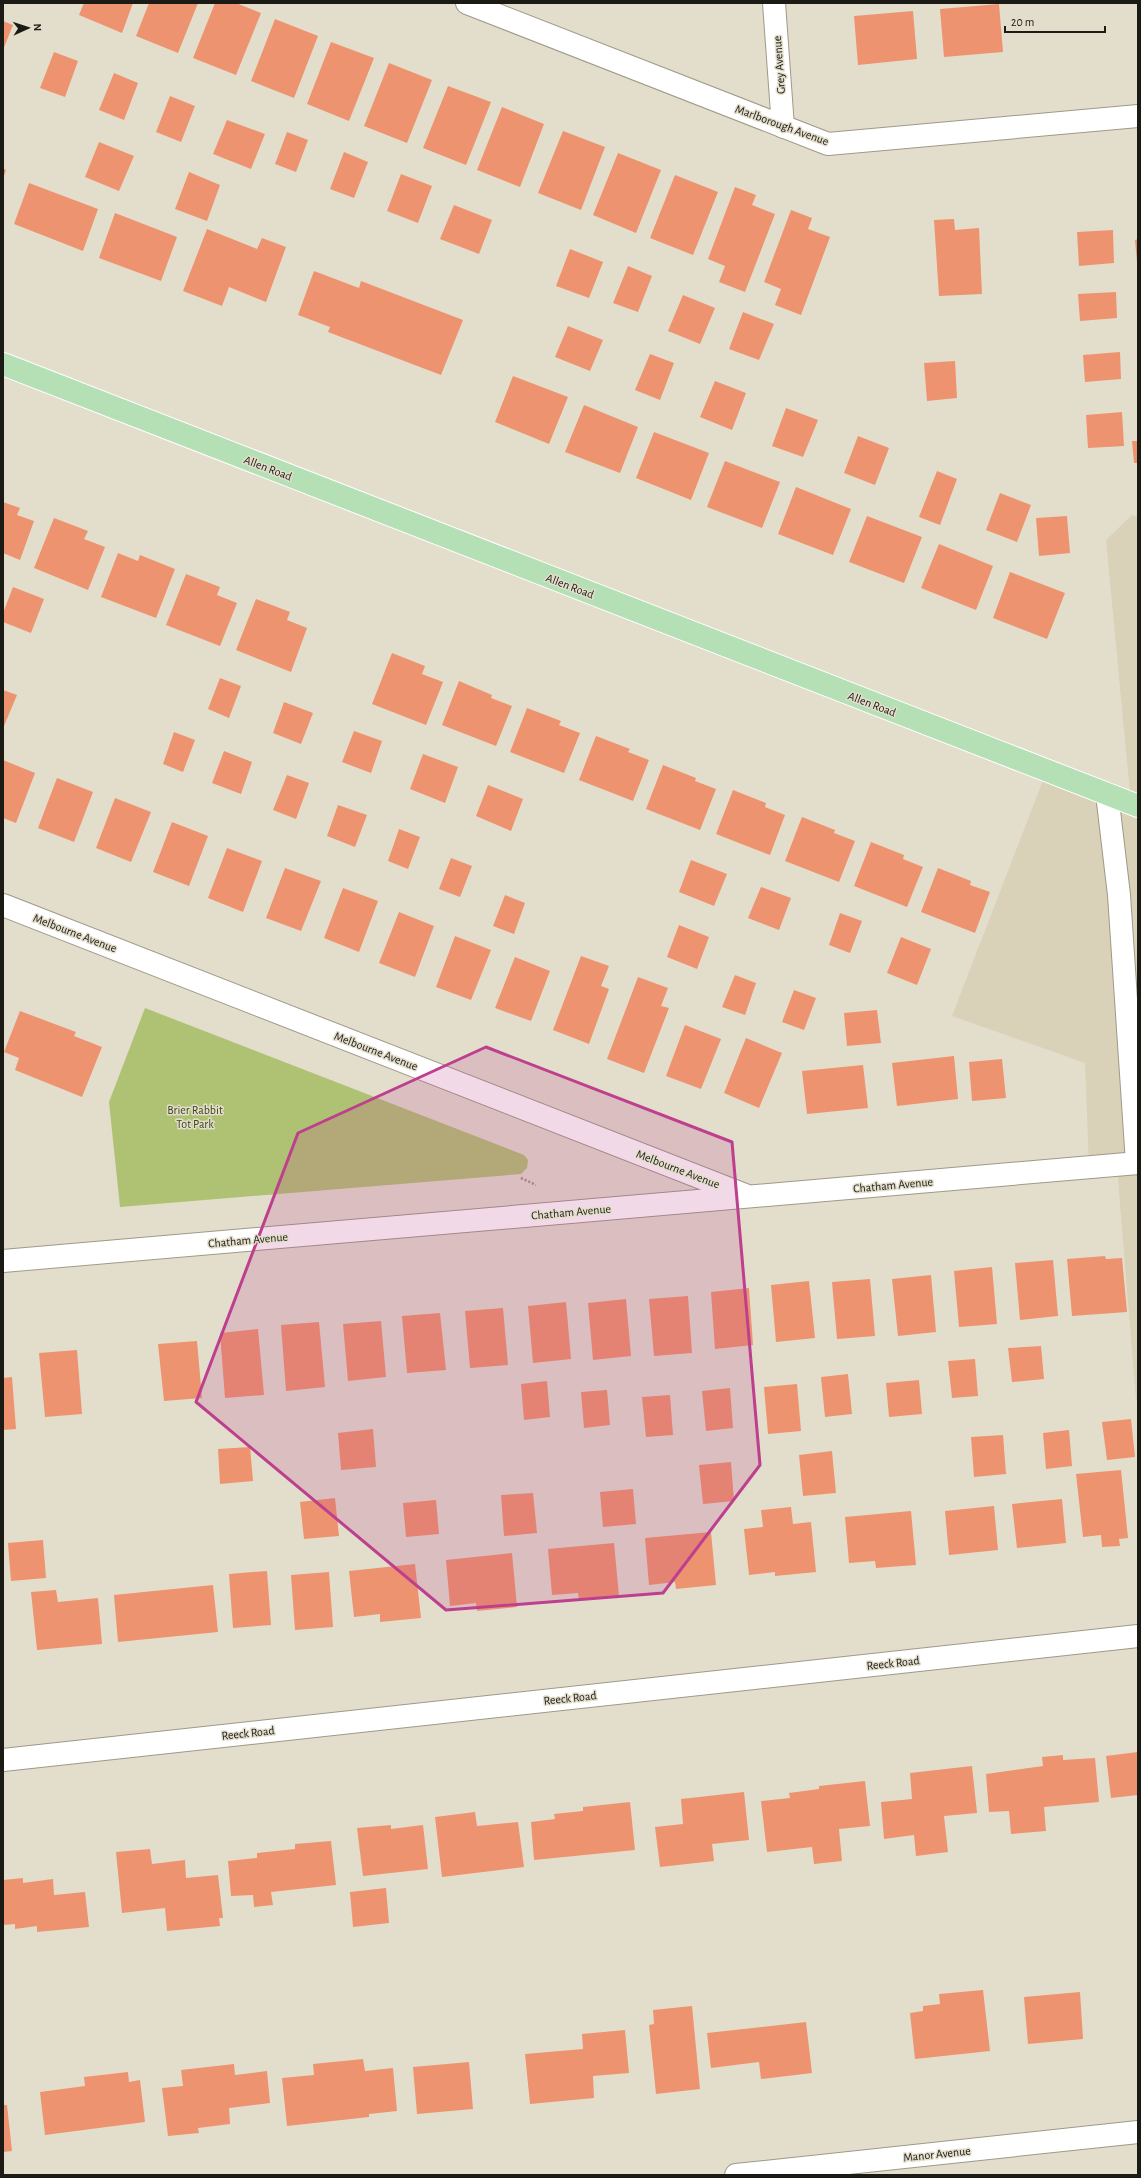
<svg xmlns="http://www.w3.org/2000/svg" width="1141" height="2178" font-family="'Alegreya Sans',sans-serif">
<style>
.built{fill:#d9d1b8}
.green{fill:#afc273}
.building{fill:#ee936f}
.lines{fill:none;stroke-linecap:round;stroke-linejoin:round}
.minor-casing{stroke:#9e9988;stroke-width:24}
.major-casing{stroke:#fff;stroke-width:24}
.path{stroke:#979386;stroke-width:2.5;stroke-dasharray:2 2;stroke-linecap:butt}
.minor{stroke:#fff;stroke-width:22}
.major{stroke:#b5dfb5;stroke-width:22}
.marked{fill:#bd3f8e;fill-opacity:0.2;stroke:#bd3f8e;stroke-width:3;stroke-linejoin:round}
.labels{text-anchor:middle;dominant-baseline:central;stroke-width:3;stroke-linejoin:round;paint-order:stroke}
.street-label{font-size:12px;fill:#1c1a14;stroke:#e3decc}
.park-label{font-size:12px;fill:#3b431c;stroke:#e3decc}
</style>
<rect width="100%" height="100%" fill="#e3decc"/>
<polygon class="built" points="1132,515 1138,517 1138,1400 1136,1400 1117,1166 1089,1168 1085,1063 952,1016 1047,770 1131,803 1106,540"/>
<polygon class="green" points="145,1008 524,1155 528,1160 527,1168 521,1174 120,1207 109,1102"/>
<g class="building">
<polygon points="84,3 133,3 122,33 79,15"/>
<polygon points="149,3 198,3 178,53 136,36"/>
<polygon points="215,3 236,3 261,13 236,75 193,58"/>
<polygon points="999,4 1003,52 944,57 940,9"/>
<polygon points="913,11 917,59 858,65 854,16"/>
<polygon points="275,19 318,36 294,98 251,81"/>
<polygon points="3,21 13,25 3,50"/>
<polygon points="331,42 374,58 349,121 307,104"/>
<polygon points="54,52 78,61 65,97 40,88"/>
<polygon points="389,63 432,80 407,143 364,126"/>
<polygon points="114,73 138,83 124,120 99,110"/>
<polygon points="448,86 491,102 466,165 423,148"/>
<polygon points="170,96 195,106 181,142 156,132"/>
<polygon points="502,107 544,124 520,187 477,170"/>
<polygon points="227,120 265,134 251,169 213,154"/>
<polygon points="563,131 605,147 581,210 538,193"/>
<polygon points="287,132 308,140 296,172 275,164"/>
<polygon points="99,142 134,156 119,191 85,177"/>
<polygon points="344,152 368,162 354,198 330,189"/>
<polygon points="618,153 661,170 636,233 593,215"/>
<polygon points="3,168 6,170 3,179"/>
<polygon points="189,172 220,185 207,221 175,209"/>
<polygon points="401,174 432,186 418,223 387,211"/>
<polygon points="675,175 718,192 693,255 650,238"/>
<polygon points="29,183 98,209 83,251 14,224"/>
<polygon points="735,187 756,195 752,205 775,214 745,292 719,282 725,266 708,259"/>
<polygon points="454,205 492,220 479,254 440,239"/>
<polygon points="791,210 812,218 808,229 830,237 801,315 775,305 781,289 764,282"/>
<polygon points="115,213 177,237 161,281 99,258"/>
<polygon points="954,219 955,230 979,228 982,294 939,296 934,220"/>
<polygon points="207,229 257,249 262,238 286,247 266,302 229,287 222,306 183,291"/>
<polygon points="1113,230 1114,263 1079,266 1077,232"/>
<polygon points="1138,239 1138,262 1137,262 1135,240"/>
<polygon points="570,249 603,262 589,298 556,286"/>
<polygon points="628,266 652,276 638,312 613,303"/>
<polygon points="314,271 359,288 361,281 463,320 441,375 328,332 330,327 298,315"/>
<polygon points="1116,292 1117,318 1080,321 1078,294"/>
<polygon points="683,295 715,308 700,344 668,331"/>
<polygon points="743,312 774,324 759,360 729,349"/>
<polygon points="568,326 603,340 590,371 555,357"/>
<polygon points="1120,352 1121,379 1085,382 1083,355"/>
<polygon points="650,354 674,363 660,400 635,390"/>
<polygon points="955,361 957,398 927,401 924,363"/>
<polygon points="513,376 568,397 549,444 495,422"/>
<polygon points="715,381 746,393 732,430 700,417"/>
<polygon points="584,405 638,427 620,473 565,452"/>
<polygon points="786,408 818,420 803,457 772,446"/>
<polygon points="1122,412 1124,446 1088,448 1086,415"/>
<polygon points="654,432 709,453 691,500 636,478"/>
<polygon points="858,436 889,448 875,485 844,473"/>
<polygon points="1132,441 1138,441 1138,463 1134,463"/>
<polygon points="725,461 780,482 762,528 707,507"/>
<polygon points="937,471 957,479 940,525 919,517"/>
<polygon points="796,487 851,509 833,555 778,534"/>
<polygon points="1000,493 1031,505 1017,542 986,530"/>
<polygon points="3,502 20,508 17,515 34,521 20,560 3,553"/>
<polygon points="867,516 922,537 904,583 849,562"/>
<polygon points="1067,516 1070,553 1039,556 1036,518"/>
<polygon points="54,518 88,531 84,539 105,547 88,590 34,568"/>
<polygon points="939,544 993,566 976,610 921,588"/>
<polygon points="118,553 138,561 140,555 175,569 156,618 101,597"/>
<polygon points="1010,572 1065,593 1047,639 993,618"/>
<polygon points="186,574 220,587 217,595 237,603 220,646 166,625"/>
<polygon points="13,587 44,599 31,633 3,622 3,613"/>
<polygon points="256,599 290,612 287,620 307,628 291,672 236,650"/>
<polygon points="392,653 425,666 422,674 443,682 426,725 372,704"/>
<polygon points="220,678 241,686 229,718 208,709"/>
<polygon points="459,681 492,695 491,698 512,706 496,746 442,725"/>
<polygon points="3,690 17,695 4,726 3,725"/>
<polygon points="284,702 313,713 301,744 273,733"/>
<polygon points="527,708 561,721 559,725 580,733 564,773 510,752"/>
<polygon points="354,731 382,741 371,773 342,762"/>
<polygon points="174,732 195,740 183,772 163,764"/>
<polygon points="596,736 630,749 628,752 649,760 633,801 579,780"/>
<polygon points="224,751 252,762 241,794 212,783"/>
<polygon points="423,754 458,767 445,803 410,789"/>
<polygon points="3,760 35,773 16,823 3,818"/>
<polygon points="663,765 696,778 695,781 716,789 700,830 646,809"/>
<polygon points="287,775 309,783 296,819 273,810"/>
<polygon points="57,778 93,792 74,842 38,828"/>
<polygon points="488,785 523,799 511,831 476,816"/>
<polygon points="733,790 766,803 765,807 785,815 770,855 716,834"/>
<polygon points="115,798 151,812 131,862 96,848"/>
<polygon points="338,805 367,815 355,847 327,836"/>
<polygon points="802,817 835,830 834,833 855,841 839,882 785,861"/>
<polygon points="172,822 208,836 189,886 153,872"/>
<polygon points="399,829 420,837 408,869 388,861"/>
<polygon points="871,842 904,855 903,859 923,867 907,907 854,886"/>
<polygon points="227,848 262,861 243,912 208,898"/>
<polygon points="451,858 472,866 460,897 439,889"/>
<polygon points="691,860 727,874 714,906 679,892"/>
<polygon points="285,868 321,881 301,931 266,918"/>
<polygon points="938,868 971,881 970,885 990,892 975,933 921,912"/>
<polygon points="761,887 791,898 779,930 748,918"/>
<polygon points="343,888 378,901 359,952 324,938"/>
<polygon points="505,895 525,903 514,934 493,926"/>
<polygon points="399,912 434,926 415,977 379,963"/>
<polygon points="840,913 862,921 850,953 829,945"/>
<polygon points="679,925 709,937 697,969 667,957"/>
<polygon points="455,936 491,950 471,1000 436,987"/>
<polygon points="901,937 931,949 917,985 887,973"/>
<polygon points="581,956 609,966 601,986 609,989 589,1044 553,1030"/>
<polygon points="515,957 550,971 531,1021 495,1008"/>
<polygon points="735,975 756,983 745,1015 722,1007"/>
<polygon points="638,977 668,988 661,1006 669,1008 644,1073 607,1059"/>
<polygon points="794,990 816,998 804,1030 782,1022"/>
<polygon points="877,1010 881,1043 847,1046 844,1013"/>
<polygon points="20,1011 76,1032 74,1036 102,1047 82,1097 15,1070 19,1058 4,1052"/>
<polygon points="685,1025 721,1039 701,1089 666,1076"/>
<polygon points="746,1038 782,1053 759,1108 724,1093"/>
<polygon points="954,1056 958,1099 897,1106 892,1063"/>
<polygon points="1002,1059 1006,1098 972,1101 969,1062"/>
<polygon points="863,1065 868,1108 807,1114 802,1071"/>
<polygon points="1105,1256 1106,1259 1122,1258 1127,1312 1072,1316 1067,1259"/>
<polygon points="1053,1260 1058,1316 1020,1320 1015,1263"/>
<polygon points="992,1267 997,1324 959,1327 954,1271"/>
<polygon points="931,1275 936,1332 898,1336 892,1279"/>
<polygon points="870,1279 875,1336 837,1339 832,1282"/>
<polygon points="809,1281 815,1338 776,1342 771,1285"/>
<polygon points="749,1288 753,1345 715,1349 711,1292"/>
<polygon points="688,1296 692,1353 654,1356 649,1299"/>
<polygon points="626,1299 631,1356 593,1360 588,1303"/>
<polygon points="566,1302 571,1359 533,1363 528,1306"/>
<polygon points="503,1308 508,1365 470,1368 465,1311"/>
<polygon points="440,1313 446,1370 407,1373 402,1316"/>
<polygon points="381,1321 386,1377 348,1381 343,1324"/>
<polygon points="319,1322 325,1387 286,1391 281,1325"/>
<polygon points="258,1329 264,1395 225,1398 220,1333"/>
<polygon points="197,1341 202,1398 164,1401 158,1344"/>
<polygon points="1041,1346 1044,1379 1012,1382 1008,1348"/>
<polygon points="77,1350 82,1414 45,1417 39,1353"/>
<polygon points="975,1359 978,1396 952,1398 948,1361"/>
<polygon points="848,1374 852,1414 825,1417 821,1377"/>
<polygon points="12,1377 16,1429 3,1430 3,1378"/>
<polygon points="919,1380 922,1414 889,1417 886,1383"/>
<polygon points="547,1381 550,1417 524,1420 521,1384"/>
<polygon points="797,1384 801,1431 768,1434 764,1387"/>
<polygon points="730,1388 733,1428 706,1431 702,1391"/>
<polygon points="607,1390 610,1425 584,1428 581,1392"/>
<polygon points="670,1395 673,1435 646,1437 642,1397"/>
<polygon points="1131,1419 1135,1457 1107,1460 1102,1422"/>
<polygon points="373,1429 376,1467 341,1470 338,1433"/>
<polygon points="1069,1430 1072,1466 1046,1469 1043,1433"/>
<polygon points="1003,1435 1006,1474 974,1477 971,1437"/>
<polygon points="250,1447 253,1481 220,1484 218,1449"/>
<polygon points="832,1451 836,1493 803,1496 799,1455"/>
<polygon points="731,1462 734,1501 703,1504 699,1465"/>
<polygon points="1121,1470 1128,1538 1119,1539 1120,1546 1102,1547 1101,1535 1083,1537 1076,1474"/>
<polygon points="633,1489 636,1524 603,1527 600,1492"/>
<polygon points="533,1493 537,1533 504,1536 501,1495"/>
<polygon points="335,1498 339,1536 304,1539 300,1502"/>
<polygon points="1062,1499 1066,1543 1017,1548 1012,1504"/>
<polygon points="436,1500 439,1534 406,1537 403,1503"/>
<polygon points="994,1506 998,1550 949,1555 945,1511"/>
<polygon points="791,1507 793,1524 811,1522 816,1572 775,1576 775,1572 749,1575 744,1529 763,1527 761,1510"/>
<polygon points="911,1511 916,1565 876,1568 875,1561 849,1563 845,1517"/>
<polygon points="711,1532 716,1585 676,1589 675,1582 649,1585 645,1538"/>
<polygon points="43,1540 46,1578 11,1581 8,1543"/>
<polygon points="614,1543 619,1596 579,1600 578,1593 552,1595 548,1549"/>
<polygon points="512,1553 517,1607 477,1611 476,1603 450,1606 446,1560"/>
<polygon points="415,1564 421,1618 380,1622 380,1614 354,1617 349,1571"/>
<polygon points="267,1571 271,1625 233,1628 229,1574"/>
<polygon points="329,1572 333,1627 295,1630 291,1575"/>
<polygon points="213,1585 218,1632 118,1642 114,1595"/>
<polygon points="56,1590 58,1602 98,1598 102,1644 37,1650 31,1592"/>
<polygon points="1138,1752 1138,1795 1111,1798 1106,1756"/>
<polygon points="1063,1755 1063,1760 1095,1758 1099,1802 1044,1807 1046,1831 1011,1834 1009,1811 989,1812 986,1774 1043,1766 1042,1757"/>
<polygon points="972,1766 977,1813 944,1816 948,1852 916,1856 914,1835 884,1839 881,1802 912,1799 910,1773"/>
<polygon points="865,1781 870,1826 839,1829 842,1861 814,1864 812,1847 767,1852 761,1801 790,1798 789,1793 819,1789 819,1786"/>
<polygon points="744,1792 749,1840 712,1844 714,1861 660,1867 655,1827 683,1824 681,1799"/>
<polygon points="630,1802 635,1850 534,1860 531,1822 555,1819 554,1814 583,1811 583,1807"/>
<polygon points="475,1812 477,1826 518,1822 524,1867 442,1877 435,1817"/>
<polygon points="391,1825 391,1829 423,1825 428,1869 363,1876 357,1828"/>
<polygon points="331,1841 336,1885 271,1892 273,1905 254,1907 253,1895 231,1896 228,1861 257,1858 257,1853 295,1849 295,1844"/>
<polygon points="150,1849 152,1864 185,1860 186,1878 218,1875 223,1918 219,1918 220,1926 167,1931 165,1908 122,1913 116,1852"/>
<polygon points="23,1878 23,1883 53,1879 54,1895 85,1892 89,1927 37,1932 37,1926 15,1929 15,1924 3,1925 3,1880"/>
<polygon points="386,1888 389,1923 353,1927 350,1892"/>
<polygon points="983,1990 990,2051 915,2059 910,2013 923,2011 923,2006 940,2004 939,1994"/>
<polygon points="1080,1992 1083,2039 1028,2044 1024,1997"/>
<polygon points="692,2006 700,2089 656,2094 649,2025 654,2024 653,2010"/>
<polygon points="806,2022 812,2073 761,2079 759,2062 711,2068 707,2033"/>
<polygon points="625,2030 629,2073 593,2076 594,2098 530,2104 525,2054 583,2049 582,2034"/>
<polygon points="363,2059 365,2071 393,2068 397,2111 369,2114 369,2117 287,2126 282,2078 314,2075 313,2064"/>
<polygon points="469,2062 473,2109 417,2114 413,2067"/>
<polygon points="234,2064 235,2075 267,2071 270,2103 229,2108 230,2124 198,2128 199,2133 168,2136 162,2088 183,2086 181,2070"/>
<polygon points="128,2072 129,2082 140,2080 145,2122 45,2135 40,2092 85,2086 84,2077"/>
<polygon points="3,2105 7,2105 12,2151 3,2152"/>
</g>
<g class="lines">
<defs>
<g id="minor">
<polyline points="467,3 828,144 1138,116"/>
<polyline points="774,3 783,127"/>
<polyline points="1107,794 1119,895 1137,1163"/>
<polyline points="3,905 745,1195"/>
<polyline points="3,1261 1138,1163"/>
<polyline points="3,1760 1138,1636"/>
<polyline points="736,2175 1138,2132"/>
</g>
<polyline id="major" points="3,364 1138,806"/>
</defs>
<use href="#minor" class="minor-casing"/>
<use href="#major" class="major-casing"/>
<polyline class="path" points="521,1178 536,1185"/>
<use href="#minor" class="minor"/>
<use href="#major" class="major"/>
</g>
<path class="marked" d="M486,1047L732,1142L760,1465L663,1593L446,1610L196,1402L298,1133Z"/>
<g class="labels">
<g class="street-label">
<text transform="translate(779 65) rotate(-94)">Grey Avenue</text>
<text transform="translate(782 125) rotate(20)">Marlborough Avenue</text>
<text transform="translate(268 468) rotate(21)">Allen Road</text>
<text transform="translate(570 586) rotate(21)">Allen Road</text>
<text transform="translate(872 704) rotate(21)">Allen Road</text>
<text transform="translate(75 933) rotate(21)">Melbourne Avenue</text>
<text transform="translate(376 1051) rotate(21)">Melbourne Avenue</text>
<text transform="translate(678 1169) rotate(21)">Melbourne Avenue</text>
<text transform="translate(893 1185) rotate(-5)">Chatham Avenue</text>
<text transform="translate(571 1212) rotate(-5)">Chatham Avenue</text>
<text transform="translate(248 1240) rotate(-5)">Chatham Avenue</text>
<text transform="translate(893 1663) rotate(-6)">Reeck Road</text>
<text transform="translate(570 1698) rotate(-6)">Reeck Road</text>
<text transform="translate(248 1733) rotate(-6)">Reeck Road</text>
<text transform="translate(937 2154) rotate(-6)">Manor Avenue</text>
</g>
<g class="park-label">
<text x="195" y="1110">Brier Rabbit<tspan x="195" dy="14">Tot Park</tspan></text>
</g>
</g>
<rect width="1141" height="2178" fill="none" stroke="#1c1a14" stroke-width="8"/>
<g transform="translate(28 28) rotate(87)" stroke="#e3decc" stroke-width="3" paint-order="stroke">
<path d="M0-3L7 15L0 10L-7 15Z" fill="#1c1a14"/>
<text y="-6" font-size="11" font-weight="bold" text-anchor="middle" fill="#1c1a14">N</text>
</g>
<path d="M1005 26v6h100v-6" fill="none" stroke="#1c1a14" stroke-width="2"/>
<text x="1011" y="26" font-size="12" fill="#1c1a14" stroke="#e3decc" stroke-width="3" paint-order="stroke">20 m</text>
</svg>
